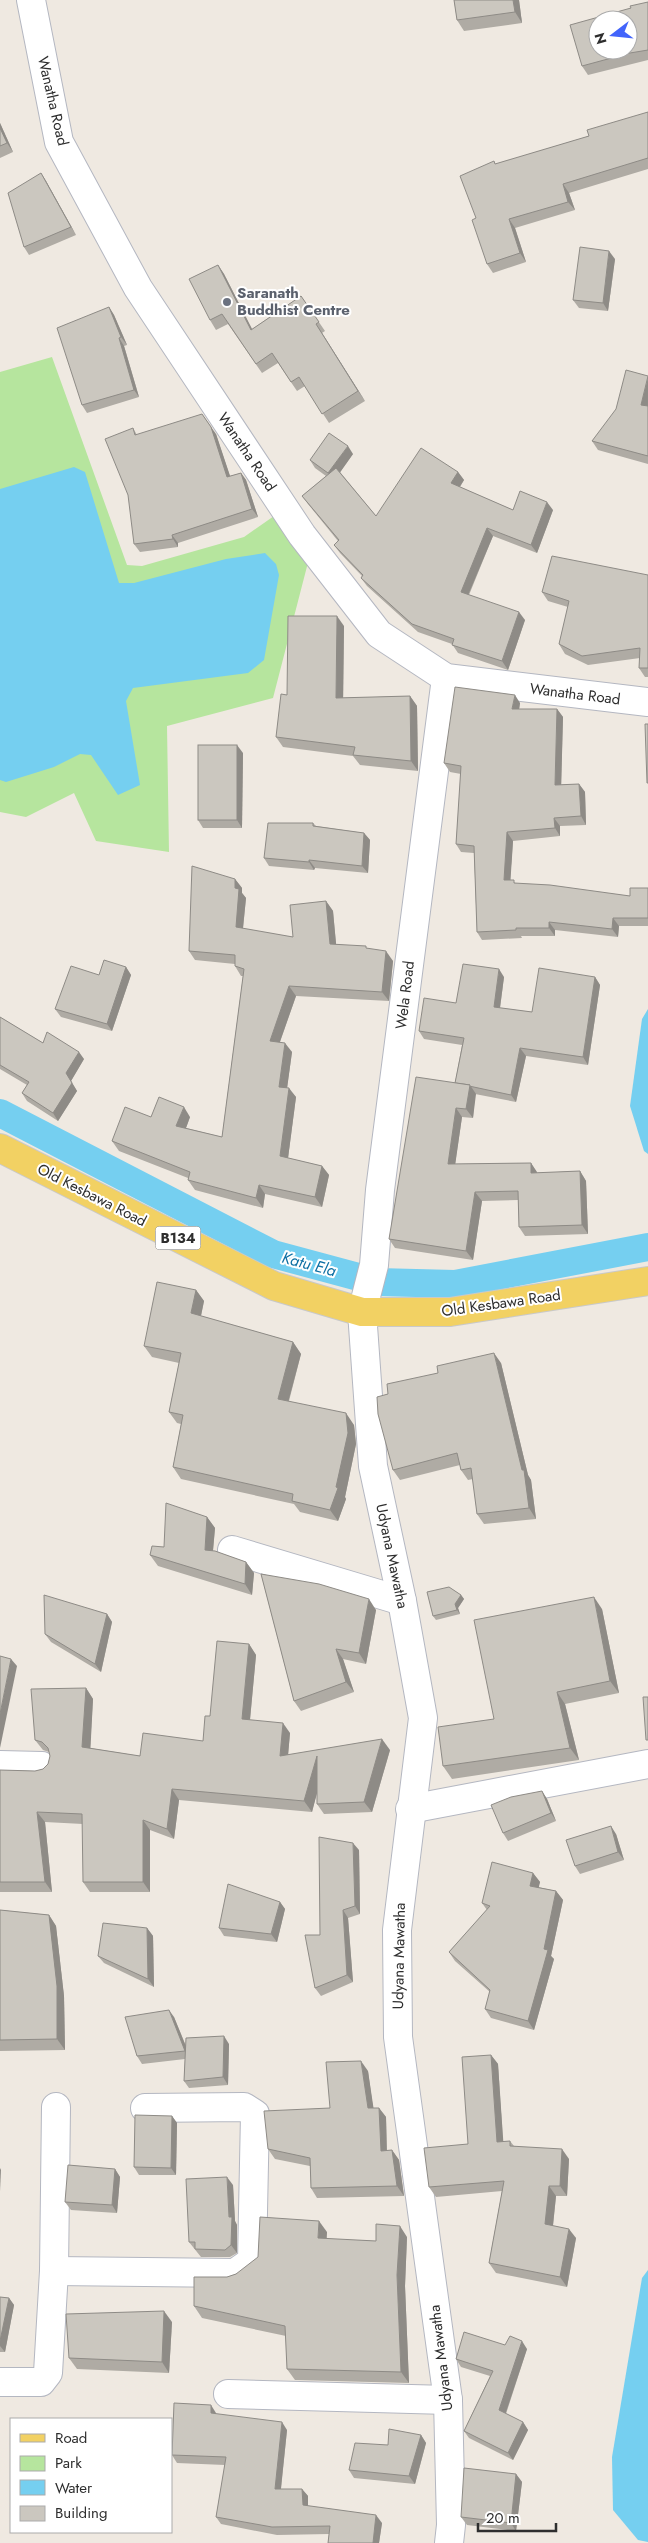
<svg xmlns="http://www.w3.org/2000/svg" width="648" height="2543" font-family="Jost,sans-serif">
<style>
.green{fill:#b6e59e}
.water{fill:#75cff0}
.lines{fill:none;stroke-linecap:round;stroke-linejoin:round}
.canal{stroke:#75cff0;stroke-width:28}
.minor-casing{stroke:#b4b7c1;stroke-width:30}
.major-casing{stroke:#c9c9c9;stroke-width:30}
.minor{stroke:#fff;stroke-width:28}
.major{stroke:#f2d163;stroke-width:28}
.wall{fill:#afaba4}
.shaded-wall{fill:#8e8b86}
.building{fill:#cbc7bf;stroke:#8e8b86;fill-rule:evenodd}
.worship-dot{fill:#6b7280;stroke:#fff;stroke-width:2}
.labels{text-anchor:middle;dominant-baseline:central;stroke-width:4;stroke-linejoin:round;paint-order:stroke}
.shield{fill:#fff;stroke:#6d6d6d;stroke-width:1}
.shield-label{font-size:14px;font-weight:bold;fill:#2e2e2e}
.street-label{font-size:15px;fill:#2e2e2e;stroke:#fff}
.worship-label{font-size:15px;font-weight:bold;fill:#5b616d;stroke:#fff;text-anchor:start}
.water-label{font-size:16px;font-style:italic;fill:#0d6fa3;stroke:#fff}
</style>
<rect width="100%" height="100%" fill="#efe9e1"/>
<polygon class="green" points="52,357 127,565 142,566 244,537 284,509 312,547 273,698 167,726 169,852 96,841 74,793 26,817 0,812 0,372"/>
<g class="water">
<polygon points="74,467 85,472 119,583 134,583 226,559 265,553 276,564 279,575 264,660 248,673 133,688 126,701 140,785 118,795 91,755 80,754 54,767 6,782 0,780 0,489"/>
<polygon points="648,1009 648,1154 644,1151 630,1106 642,1019"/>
<polygon points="648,2270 648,2542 638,2540 613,2510 612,2457 642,2278"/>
</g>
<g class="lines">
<polyline class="canal" points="0,1113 273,1254 377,1282 455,1284 648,1247"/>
<defs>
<g id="minor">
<polyline points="31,0 59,142 138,288 302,535 379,634 446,678 648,702"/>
<polyline points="446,678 380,1190 374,1265 362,1312 373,1466 402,1601 423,1718 397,1930 398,2037 448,2400 451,2525 449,2543"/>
<polyline points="232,1550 402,1601"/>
<polyline points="0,1765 42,1766"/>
<polyline points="410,1809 648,1764"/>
<polyline points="54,2271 235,2273 252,2261 255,2114 244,2107 145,2108"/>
<polyline points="0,2382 41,2382 48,2373 54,2271 56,2107"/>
<polyline points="228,2394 448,2400"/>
</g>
<polyline id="major" points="0,1148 274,1286 362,1312 450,1312 648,1281"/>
</defs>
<use href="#minor" class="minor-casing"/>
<use href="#major" class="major-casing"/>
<use href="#minor" class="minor"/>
<use href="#major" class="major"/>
</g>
<g class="wall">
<polygon points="454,0 519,0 522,23 464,31 457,20"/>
<polygon points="648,2 648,60 588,75 582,66 631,8"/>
<polygon points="648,112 648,169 569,193 575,210 515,228 526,262 493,273 487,264 496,164 589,136"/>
<polygon points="0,123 13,152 0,158"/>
<polygon points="41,173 46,181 76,235 29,255 24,247"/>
<polygon points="615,259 608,311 579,308 573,300"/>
<polygon points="218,265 224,274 252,329 301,296 325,331 322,333 365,401 329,423 305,386 297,391 278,363 262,373 228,324 216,330 210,320"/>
<polygon points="109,307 114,315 127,345 124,346 139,397 87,413 82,405"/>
<polygon points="648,376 648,464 598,450 592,441"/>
<polygon points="133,428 137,435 216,434 230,476 241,473 246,480 258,517 178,543 178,547 140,552 134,544"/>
<polygon points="353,454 340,472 376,516 458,472 464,480 460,487 513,510 553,510 537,553 493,536 469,595 525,620 508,670 458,653 452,644 418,632 367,586 361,578 362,576 340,553 334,545 338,541 308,504 302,496 326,476 315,468 310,460"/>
<polygon points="648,575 648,677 645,677 639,668 640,658 588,665 565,654 559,644 568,607 548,601 542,592"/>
<polygon points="344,626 343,698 410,696 417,706 418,771 360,765 353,756 283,747 276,737 287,695"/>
<polygon points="520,703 519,709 557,709 563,717 561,785 579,784 585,792 586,825 560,826 560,836 513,841 510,880 517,884 630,896 648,888 648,926 619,926 618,937 555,930 555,936 521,936 522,938 482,940 477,932 474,853 461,852 456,844 461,774 450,772 444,763"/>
<polygon points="243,753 242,828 203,828 198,820"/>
<polygon points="313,823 316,826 364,833 370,840 368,873 315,868 314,870 269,866 264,858"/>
<polygon points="235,879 242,888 242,893 246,898 243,929 293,937 326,901 333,911 336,944 367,948 393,961 389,1001 296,996 280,1042 292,1052 287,1088 296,1097 288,1158 322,1166 329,1175 322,1207 265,1194 263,1208 195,1190 188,1180 188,1178 119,1151 112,1141 151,1117 190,1117 186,1128 222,1137 243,976 241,976 235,966 235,964 195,960 189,951"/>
<polygon points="126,967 131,975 112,1031 61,1017 55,1009 99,975"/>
<polygon points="504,977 500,1008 532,1012 595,977 600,985 588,1065 526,1056 516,1102 475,1094 473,1118 462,1117 455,1164 531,1163 537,1173 580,1171 586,1181 588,1234 525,1236 519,1227 518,1200 482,1201 473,1260 395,1248 389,1239 455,1083 462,1045 424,1039 419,1031 456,1003"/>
<polygon points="0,1017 43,1043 84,1059 71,1081 77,1091 58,1121 27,1101 22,1093 27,1085 0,1069"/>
<polygon points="196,1290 204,1301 201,1316 293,1342 301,1354 289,1401 354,1425 356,1444 345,1497 346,1499 338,1521 300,1512 294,1504 181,1479 173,1467 181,1424 177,1423 169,1412 179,1363 152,1357 144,1346"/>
<polygon points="501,1363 528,1475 531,1480 536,1519 484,1524 477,1514 473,1479 468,1480 461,1470 460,1465 400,1480 393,1470"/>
<polygon points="207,1517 215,1528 213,1551 246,1562 254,1573 252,1595 158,1566 150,1555 164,1547"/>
<polygon points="261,1574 376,1610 366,1664 343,1659 354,1692 301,1711 294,1701"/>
<polygon points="461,1595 464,1599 458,1608 460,1614 436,1620 433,1616"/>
<polygon points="602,1609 619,1693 565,1704 579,1760 452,1779 443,1766 494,1719"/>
<polygon points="107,1614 112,1622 101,1672 51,1642 45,1634"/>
<polygon points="249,1644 256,1655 250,1720 290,1733 288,1755 390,1750 372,1812 324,1814 317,1804 317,1792 312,1812 179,1800 174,1839 150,1830 150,1892 90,1892 83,1882 83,1824 45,1822 52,1892 0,1892 0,1770 35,1771 43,1769 48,1764 50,1756 49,1752 43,1750 35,1740 86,1688 93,1699 90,1748 140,1756 203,1741 210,1716"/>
<polygon points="542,1791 547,1799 556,1821 508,1841 503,1833"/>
<polygon points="616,1834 624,1860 580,1874 575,1866"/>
<polygon points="359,1850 360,1914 348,1918 353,1982 321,1996 315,1988 320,1935"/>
<polygon points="533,1873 540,1882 538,1887 556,1891 563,1900 551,1956 554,1959 534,2030 491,2018 485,2009 490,1992 455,1961 449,1952 487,1910 482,1903"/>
<polygon points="280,1902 285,1909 277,1942 224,1936 219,1928"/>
<polygon points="0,1910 49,1915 56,1926 64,1996 65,2050 0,2051"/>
<polygon points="147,1928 153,1936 154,1987 104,1963 98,1956"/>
<polygon points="174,2017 186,2046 229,2044 228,2085 189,2088 184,2081 185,2059 142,2064 137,2056"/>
<polygon points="491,2055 498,2064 503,2142 510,2141 514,2146 569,2159 567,2196 556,2196 553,2226 576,2238 567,2287 496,2273 489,2263 502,2191 436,2197 429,2187 468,2144"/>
<polygon points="368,2071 373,2108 379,2108 386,2117 387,2151 392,2150 399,2160 404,2196 317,2198 311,2188 310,2166 275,2159 268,2149 330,2108"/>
<polygon points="172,2116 177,2123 176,2175 139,2175 134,2167"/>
<polygon points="115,2169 120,2177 117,2213 71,2210 65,2202"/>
<polygon points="233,2185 235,2221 237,2225 237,2253 230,2257 201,2257 189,2242"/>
<polygon points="327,2232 326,2239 376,2241 407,2237 405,2286 409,2383 295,2380 287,2369 286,2336 202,2318 194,2306 227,2277 236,2274"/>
<polygon points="0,2297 9,2298 14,2305 5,2352 0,2352"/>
<polygon points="172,2322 169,2373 77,2369 69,2358"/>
<polygon points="505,2345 527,2349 506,2414 523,2422 528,2430 513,2460 469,2438 464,2431 490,2376 461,2367 456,2359"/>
<polygon points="216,2413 216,2414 287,2430 281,2489 302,2489 308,2496 308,2506 382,2523 379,2543 328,2543 329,2534 277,2535 221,2524 216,2517 225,2465 177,2463 172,2455"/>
<polygon points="421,2435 426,2443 415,2484 354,2478 349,2470 388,2445"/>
<polygon points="516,2474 522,2482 516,2531 467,2525 461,2517"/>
</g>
<g class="shaded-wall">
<polygon points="513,0 519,0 522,23 515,12"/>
<polygon points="0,123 13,152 7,143 0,128"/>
<polygon points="41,173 46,181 76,235 71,227"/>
<polygon points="563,184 569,193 575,210 568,202"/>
<polygon points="509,219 515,228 526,262 520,253"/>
<polygon points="609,251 615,259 608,311 603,303"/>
<polygon points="218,265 224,274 257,339 251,330"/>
<polygon points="109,307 114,315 127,345 121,337"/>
<polygon points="316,324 322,333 365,401 358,391"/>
<polygon points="119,338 124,346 139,397 134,390"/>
<polygon points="648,378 648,411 641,405"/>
<polygon points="202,414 216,434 233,485 227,477"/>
<polygon points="348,446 353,454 334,481 328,473"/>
<polygon points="458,472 464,480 457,491 451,483"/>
<polygon points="241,473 246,480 258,517 252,509"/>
<polygon points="547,502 553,510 537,553 531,545"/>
<polygon points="487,528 493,536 466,600 461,592"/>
<polygon points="172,535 178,543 178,547 173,539"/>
<polygon points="519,612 525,620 508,670 502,661"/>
<polygon points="337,616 344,626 343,708 336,698"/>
<polygon points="515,695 520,703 518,717 512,709"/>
<polygon points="410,696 417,706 418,771 411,761"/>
<polygon points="557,709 563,717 561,793 555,785"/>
<polygon points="237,745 243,753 242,828 237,820"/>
<polygon points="579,784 585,792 586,825 581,816"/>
<polygon points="554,818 560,826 560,836 555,828"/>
<polygon points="507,832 513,841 510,888 504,880"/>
<polygon points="364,833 370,840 368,873 362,866"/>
<polygon points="309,860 315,868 314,870 309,862"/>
<polygon points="235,879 242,888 242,893 246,898 242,937 236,927"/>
<polygon points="326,901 333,911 337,954 330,944"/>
<polygon points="613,918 619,926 618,937 612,929"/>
<polygon points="549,922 555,930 555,936 549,928"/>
<polygon points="386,951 393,961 389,1001 382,992"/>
<polygon points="126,967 131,975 112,1031 107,1024"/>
<polygon points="499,969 504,977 499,1015 494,1007"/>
<polygon points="595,977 600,985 588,1065 583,1057"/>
<polygon points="289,986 296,996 277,1050 270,1041"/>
<polygon points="285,1043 292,1052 286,1096 279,1087"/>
<polygon points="520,1048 526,1056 516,1102 511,1095"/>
<polygon points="79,1052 84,1059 71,1081 77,1091 58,1121 53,1113 66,1073"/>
<polygon points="470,1085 476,1094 473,1118 466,1109"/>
<polygon points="289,1088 296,1097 287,1166 280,1156"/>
<polygon points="184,1107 190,1117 183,1136 176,1126"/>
<polygon points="456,1108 462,1117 454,1173 448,1164"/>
<polygon points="531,1163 537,1172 537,1182 531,1173"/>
<polygon points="322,1166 329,1175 322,1207 315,1197"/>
<polygon points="580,1171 586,1181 588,1234 582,1225"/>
<polygon points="259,1185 265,1194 263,1208 256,1198"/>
<polygon points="475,1192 482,1201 473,1260 466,1251"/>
<polygon points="196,1290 204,1301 199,1325 191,1313"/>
<polygon points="293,1342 301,1354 286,1410 278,1399"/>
<polygon points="494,1353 501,1363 528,1475 531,1480 536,1519 529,1508 522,1470"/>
<polygon points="346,1413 354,1425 356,1444 345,1497 346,1499 338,1521 330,1510 336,1487"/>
<polygon points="207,1517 215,1528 212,1561 205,1550"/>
<polygon points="246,1562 254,1573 252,1595 245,1584"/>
<polygon points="461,1595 464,1599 458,1608 460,1614 457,1610 455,1604"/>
<polygon points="594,1597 602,1609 619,1693 610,1681"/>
<polygon points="369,1599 376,1610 366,1664 359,1653"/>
<polygon points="107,1614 112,1622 101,1672 95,1664"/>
<polygon points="249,1644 256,1655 249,1730 242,1719"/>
<polygon points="336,1649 343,1659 354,1692 346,1682"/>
<polygon points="11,1659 17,1666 0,1748 0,1714"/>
<polygon points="86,1688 93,1699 90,1757 82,1747"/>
<polygon points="557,1692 565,1704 579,1760 570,1748"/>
<polygon points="283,1723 290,1733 287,1767 280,1756"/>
<polygon points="382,1739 390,1750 372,1812 364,1802"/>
<polygon points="317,1756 324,1767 312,1812 304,1801"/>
<polygon points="172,1789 179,1800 174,1839 167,1829"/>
<polygon points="542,1791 547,1799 556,1821 551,1813"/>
<polygon points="37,1812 45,1822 52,1892 45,1882"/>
<polygon points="143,1820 150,1830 150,1892 143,1882"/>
<polygon points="611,1826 616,1834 624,1860 618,1852"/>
<polygon points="353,1843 359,1850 360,1914 355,1906"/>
<polygon points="533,1873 540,1882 537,1895 530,1886"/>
<polygon points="556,1891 563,1900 551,1956 554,1959 534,2030 528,2021 544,1949"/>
<polygon points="280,1902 285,1909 277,1942 271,1934"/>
<polygon points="343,1910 348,1918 353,1982 347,1975"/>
<polygon points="49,1915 56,1926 64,1996 65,2050 57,2039"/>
<polygon points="147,1928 153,1936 154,1987 148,1979"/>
<polygon points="169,2010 174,2017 191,2059 185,2051"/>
<polygon points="224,2036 229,2044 228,2085 223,2077"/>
<polygon points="491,2055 498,2064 504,2152 497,2142"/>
<polygon points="361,2061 368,2071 375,2118 368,2108"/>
<polygon points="379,2108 386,2117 387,2161 381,2151"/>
<polygon points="172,2116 177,2123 176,2175 171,2168"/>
<polygon points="562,2149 569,2159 567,2196 560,2186"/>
<polygon points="392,2150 399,2160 404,2196 397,2186"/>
<polygon points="0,2168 1,2170 0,2191"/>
<polygon points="115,2169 120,2177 117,2213 112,2205"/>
<polygon points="227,2177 233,2185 235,2221 237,2225 237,2253 231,2245"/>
<polygon points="549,2186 556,2196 552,2234 545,2224"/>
<polygon points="319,2221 327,2232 326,2250 318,2238"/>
<polygon points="400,2226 407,2237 405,2286 409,2383 401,2372 397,2275"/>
<polygon points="569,2229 576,2238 567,2287 560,2277"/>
<polygon points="9,2298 14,2305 5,2352 0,2346 0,2341"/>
<polygon points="164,2311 172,2322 169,2373 162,2362"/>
<polygon points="522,2341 527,2349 504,2418 499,2410"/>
<polygon points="211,2405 216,2413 216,2421 211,2413"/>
<polygon points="282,2422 287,2430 280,2497 275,2489"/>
<polygon points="523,2422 528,2430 513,2460 508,2453"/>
<polygon points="421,2435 426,2443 415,2484 409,2476"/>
<polygon points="516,2474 522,2482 516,2531 511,2523"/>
<polygon points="302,2489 308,2496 308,2513 303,2505"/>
<polygon points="376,2515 382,2523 379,2543 373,2543"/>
</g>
<g class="building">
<polygon points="454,0 513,0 515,12 457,20"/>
<path d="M648,2V50L630,53L582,66L570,25L631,8L630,6ZM598,20H628V50H598Z"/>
<polygon points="648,112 648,158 563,184 568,202 509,219 520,253 487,264 472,220 476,218 460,176 494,161 495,164 589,136 587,130"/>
<polygon points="0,128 7,143 0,146"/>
<polygon points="41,173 71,227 24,247 8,193"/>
<polygon points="580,247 609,251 603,303 573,300"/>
<polygon points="218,265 251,330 301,296 319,322 316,324 358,391 322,414 299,377 291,382 272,353 256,364 222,314 210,320 189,279"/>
<polygon points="109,307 121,337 119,338 134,390 82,405 57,328"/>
<polygon points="626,370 648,376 641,405 648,406 648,456 592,441 616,409"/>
<polygon points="202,414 211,427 227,477 241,473 252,509 172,535 173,539 134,544 128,495 105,439 133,428 135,435"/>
<polygon points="329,433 348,446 328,473 310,460"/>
<polygon points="421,448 458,472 451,483 513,510 520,491 547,502 531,545 487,528 461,592 519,612 502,661 452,645 454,639 412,624 361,578 363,575 334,545 339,540 302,496 336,468 376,516"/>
<polygon points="552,556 648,575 648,668 639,668 640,648 582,656 559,644 569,601 542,592"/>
<polygon points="288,616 337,616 336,698 410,696 411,761 353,755 355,747 276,737 281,694 287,695"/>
<polygon points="455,687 515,695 512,709 557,709 555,785 579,784 581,816 554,818 555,828 507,832 504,880 514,880 514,883 550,885 630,896 630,888 648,888 648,918 613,918 612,929 549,922 549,928 516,928 516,930 477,932 474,846 456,844 461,766 444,763"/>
<polygon points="645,724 648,724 648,783 647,783"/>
<rect x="198" y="745" width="39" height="75"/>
<polygon points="268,823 313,823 313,826 364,833 362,866 309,860 309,862 264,858"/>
<polygon points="192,866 235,879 235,888 239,889 236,927 293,937 290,905 326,901 330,944 366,946 366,948 386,951 382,992 289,986 270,1041 285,1043 279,1087 289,1088 280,1156 322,1166 315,1197 259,1185 256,1198 188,1180 190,1172 112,1141 125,1107 151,1117 159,1097 184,1107 176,1126 222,1137 244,969 235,966 235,955 189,951"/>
<polygon points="104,960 126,967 107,1024 55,1009 71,966 99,975"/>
<polygon points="463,964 499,969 494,1007 532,1012 539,968 595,977 583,1057 520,1048 511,1095 469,1086 470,1085 455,1083 464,1038 419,1031 424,998 456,1003"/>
<polygon points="0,1017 43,1043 47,1032 79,1052 66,1073 72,1083 53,1113 22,1093 29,1082 0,1065"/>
<polygon points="416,1077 470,1085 466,1109 456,1108 448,1164 531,1163 531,1173 580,1171 582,1225 519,1227 518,1191 475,1192 466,1251 389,1239"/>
<polygon points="157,1282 196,1290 191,1313 293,1342 278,1399 346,1413 348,1433 336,1487 338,1488 330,1510 292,1501 293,1494 173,1467 183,1415 169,1412 181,1353 144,1346"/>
<polygon points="494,1353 522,1470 524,1470 529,1508 477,1514 471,1468 461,1470 457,1453 393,1470 378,1414 377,1397 388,1394 387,1384 438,1373 437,1366"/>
<polygon points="166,1503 207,1517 205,1550 215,1551 246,1562 245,1584 150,1555 152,1546 164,1547"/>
<polygon points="261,1574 319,1584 369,1599 359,1653 336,1649 346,1682 294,1701"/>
<polygon points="449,1587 461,1595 455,1604 457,1610 433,1616 427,1592"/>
<polygon points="44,1595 107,1614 95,1664 45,1634"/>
<polygon points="594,1597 610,1681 557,1692 570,1748 443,1766 438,1727 494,1719 474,1620"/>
<polygon points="217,1641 249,1644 242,1719 283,1723 280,1756 382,1739 364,1802 317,1804 317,1756 304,1801 172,1789 167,1829 143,1820 143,1882 83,1882 82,1814 37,1812 45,1882 0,1882 0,1770 35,1771 43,1769 48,1764 50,1756 48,1748 42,1742 35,1740 31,1689 86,1688 82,1747 140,1756 143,1733 203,1741 205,1716 210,1716"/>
<polygon points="0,1656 11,1659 0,1714"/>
<polygon points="643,1697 648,1697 648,1740 646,1740"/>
<polygon points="542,1791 551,1813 503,1833 491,1805 511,1797"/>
<polygon points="611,1826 618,1852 575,1866 566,1840"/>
<polygon points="319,1837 353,1843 355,1906 343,1910 347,1975 315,1988 305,1935 320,1935"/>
<polygon points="492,1862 533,1873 530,1886 556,1891 544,1949 548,1950 528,2021 485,2009 490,1990 449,1952 490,1906 482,1903"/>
<polygon points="228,1884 280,1902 271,1934 219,1928"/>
<polygon points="0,1910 49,1915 57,1986 57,2039 0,2040"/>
<polygon points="103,1923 147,1928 148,1979 98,1956"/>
<polygon points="169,2010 185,2051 137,2056 125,2017"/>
<polygon points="224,2036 223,2077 184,2081 186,2038"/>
<polygon points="491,2055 497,2142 510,2141 510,2146 562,2149 560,2186 549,2186 545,2224 569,2229 560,2277 489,2263 504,2181 429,2187 424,2148 468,2144 462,2057"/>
<polygon points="361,2061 368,2108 379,2108 381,2151 392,2150 397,2186 311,2188 310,2158 268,2149 264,2111 330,2108 326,2062"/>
<polygon points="135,2115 172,2116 171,2168 134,2167"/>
<polygon points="68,2165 115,2169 112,2205 65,2202"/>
<polygon points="227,2177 229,2217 232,2217 231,2245 225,2250 195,2249 195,2242 189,2242 186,2179"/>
<polygon points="260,2217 319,2221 318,2238 376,2241 376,2224 400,2226 397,2275 401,2372 287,2369 285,2326 194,2306 194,2277 227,2277 236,2274 258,2257"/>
<polygon points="0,2297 9,2298 0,2341"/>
<polygon points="164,2311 162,2362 69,2358 66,2314"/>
<polygon points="464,2332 505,2345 510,2336 522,2341 499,2410 523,2422 508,2453 464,2431 493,2371 456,2359"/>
<polygon points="174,2403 211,2405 211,2413 282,2422 275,2489 302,2489 303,2505 376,2515 373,2543 328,2543 330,2526 272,2527 216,2517 226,2457 172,2455"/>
<polygon points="389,2429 421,2435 409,2476 349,2470 355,2443 388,2445"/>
<polygon points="464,2468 516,2474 511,2523 461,2517"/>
</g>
<circle class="worship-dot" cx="227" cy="302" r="5"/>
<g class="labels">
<rect class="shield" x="155.5" y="1226.5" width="45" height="23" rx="4"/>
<g class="shield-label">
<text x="178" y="1238">B134</text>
</g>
<g class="street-label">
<text transform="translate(53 101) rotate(77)">Wanatha Road</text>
<text transform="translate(247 452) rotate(56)">Wanatha Road</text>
<text transform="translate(575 694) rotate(7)">Wanatha Road</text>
<text transform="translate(405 995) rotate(-83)">Wela Road</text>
<text transform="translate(92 1195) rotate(27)">Old Kesbawa Road</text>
<text transform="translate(501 1303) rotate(-8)">Old Kesbawa Road</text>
<text transform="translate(392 1556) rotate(78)">Udyana Mawatha</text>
<text transform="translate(399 1956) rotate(-89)">Udyana Mawatha</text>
<text transform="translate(441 2358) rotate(-97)">Udyana Mawatha</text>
</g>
<g class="worship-label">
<text x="237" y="293">Saranath<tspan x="237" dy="17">Buddhist Centre</tspan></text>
</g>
<g class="water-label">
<text transform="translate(309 1264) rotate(15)">Katu Ela</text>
</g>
</g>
<rect x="10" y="2418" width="162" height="115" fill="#ffffff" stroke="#ababab"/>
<rect x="20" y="2434" width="25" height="8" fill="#f2d163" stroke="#ababab"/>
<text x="55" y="2443" font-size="15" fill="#2e2e2e">Road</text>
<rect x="20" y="2456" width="25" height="15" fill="#b6e59e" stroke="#ababab"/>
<text x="55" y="2468" font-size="15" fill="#2e2e2e">Park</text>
<rect x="20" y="2480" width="25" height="15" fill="#75cff0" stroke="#ababab"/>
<text x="55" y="2493" font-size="15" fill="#2e2e2e">Water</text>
<rect x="20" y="2506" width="25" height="15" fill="#cbc7bf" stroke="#ababab"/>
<text x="55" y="2518" font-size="15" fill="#2e2e2e">Building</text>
<g transform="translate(613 35) rotate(254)"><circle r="24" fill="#ffffff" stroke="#ababab"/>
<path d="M0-4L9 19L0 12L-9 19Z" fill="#4264fb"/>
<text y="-8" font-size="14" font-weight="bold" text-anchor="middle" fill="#2e2e2e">N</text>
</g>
<path d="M478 2523v8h78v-8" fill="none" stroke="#2e2e2e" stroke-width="2.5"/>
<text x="486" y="2523" font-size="15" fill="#2e2e2e" stroke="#ffffff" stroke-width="4" paint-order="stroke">20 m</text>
</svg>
